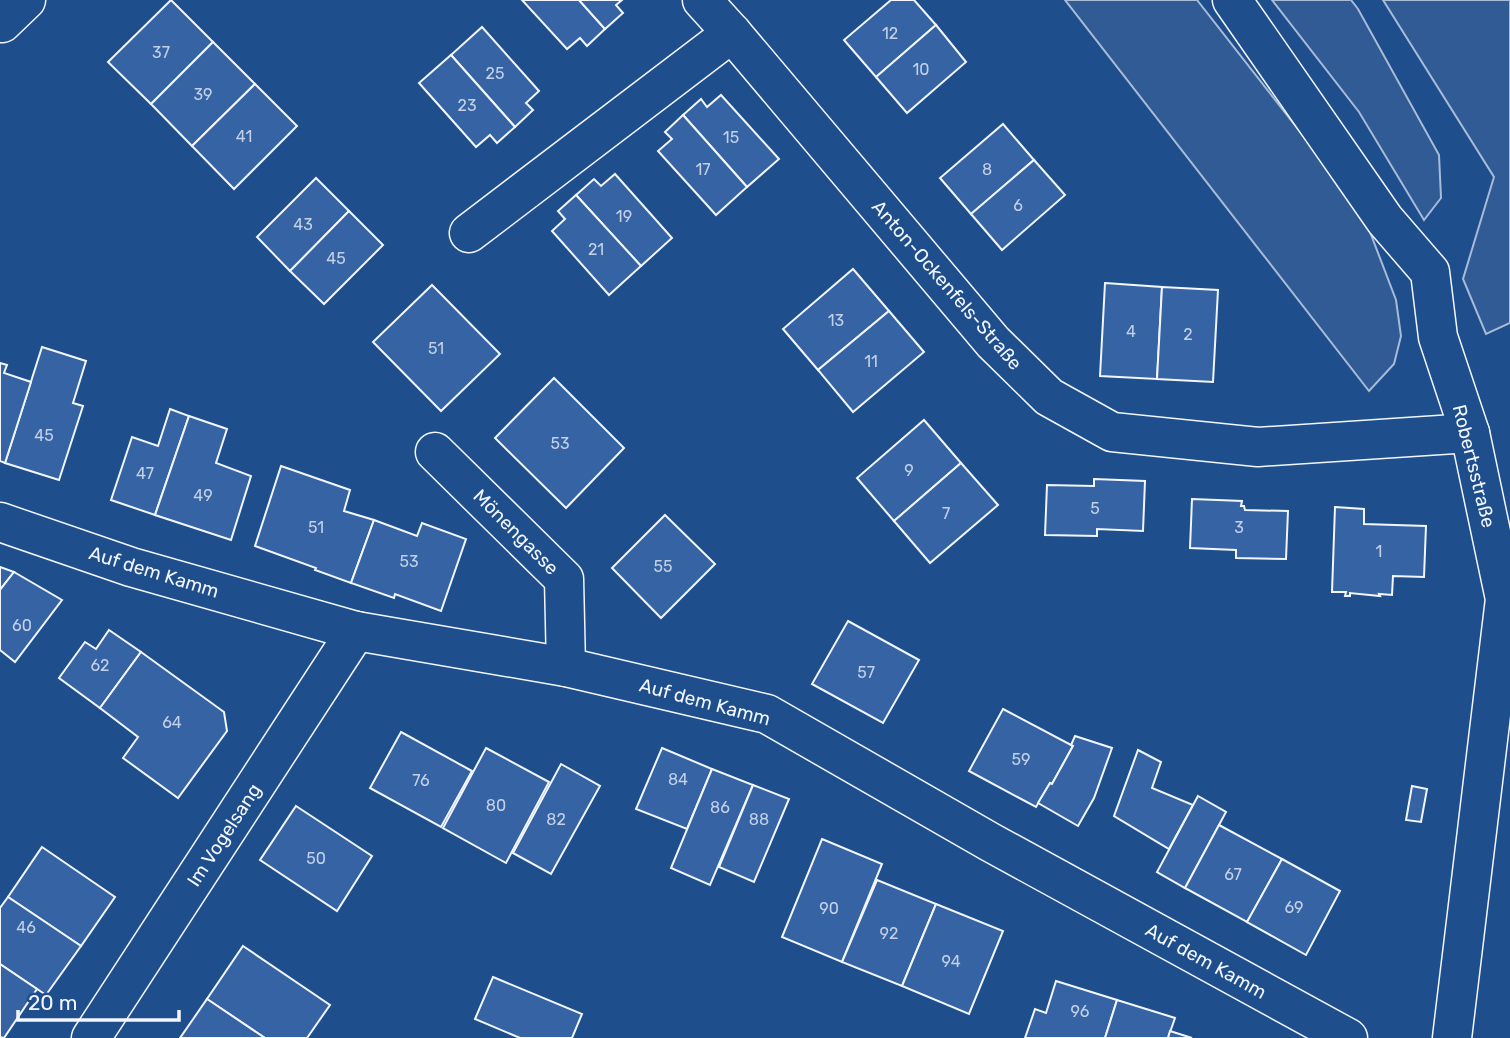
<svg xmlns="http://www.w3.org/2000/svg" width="1510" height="1038" font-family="Rubik,sans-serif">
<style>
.built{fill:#305b95;stroke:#a8bbd7;stroke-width:2}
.building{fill:#3563a3;stroke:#f2f6ff;stroke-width:2}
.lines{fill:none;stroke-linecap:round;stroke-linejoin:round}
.minor-casing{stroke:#f2f6ff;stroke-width:41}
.minor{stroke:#1f4e8c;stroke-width:38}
.labels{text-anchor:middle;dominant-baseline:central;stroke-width:5;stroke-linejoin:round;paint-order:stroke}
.number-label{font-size:16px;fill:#c3d1e8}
.street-label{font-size:19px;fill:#f2f6ff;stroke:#1f4e8c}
</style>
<rect width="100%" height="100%" fill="#1f4e8c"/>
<g class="built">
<polygon points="1065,0 1197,0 1362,211 1396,300 1401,336 1394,364 1369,391"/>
<polygon points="1272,0 1351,0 1358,9 1439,155 1441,198 1424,220 1359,112"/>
<polygon points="1383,0 1510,0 1510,323 1486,334 1463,279 1494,177"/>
</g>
<g class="building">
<polygon points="171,0 213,42 151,104 108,62"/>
<polygon points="522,0 579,0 605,29 587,46 580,38 567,49"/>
<polygon points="579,0 622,0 616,5 623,13 605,29"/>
<polygon points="891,0 914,0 936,25 876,77 844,40"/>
<polygon points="936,25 966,62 907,113 876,77"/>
<polygon points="482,27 539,91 526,103 533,110 515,127 451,55"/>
<polygon points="213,42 255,84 192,146 151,104"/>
<polygon points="451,55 515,127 497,143 490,135 476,147 419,83"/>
<polygon points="255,84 297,126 234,189 192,146"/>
<polygon points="721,95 779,159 747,187 683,115 701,99 707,107"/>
<polygon points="683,115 747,187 716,215 658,151 672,139 665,132"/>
<polygon points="1003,124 1034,160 971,214 940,178"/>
<polygon points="1034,160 1065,195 1002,250 971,214"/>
<polygon points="615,174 672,238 641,266 576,195 594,179 601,186"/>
<polygon points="316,178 349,211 290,271 257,237"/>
<polygon points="576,195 641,266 609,295 552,231 565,219 558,211"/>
<polygon points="349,211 383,245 324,304 290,271"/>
<polygon points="853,269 889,311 818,370 783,329"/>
<polygon points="1105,283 1162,287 1157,379 1100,376"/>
<polygon points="432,285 500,354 441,411 373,342"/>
<polygon points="1162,287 1218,290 1213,382 1157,379"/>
<polygon points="889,311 924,352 853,412 818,370"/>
<polygon points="42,347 86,361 73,403 83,406 59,480 5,463"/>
<polygon points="0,363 7,365 4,373 31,382 5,463 0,461"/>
<polygon points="554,378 624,448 566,508 495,438"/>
<polygon points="170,409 189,416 155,515 111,500 132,437 158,446"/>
<polygon points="189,416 227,429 216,463 251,476 231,540 155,515"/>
<polygon points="924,420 961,463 894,521 857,478"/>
<polygon points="961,463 998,505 930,563 894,521"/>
<polygon points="281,466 350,490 344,511 374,520 351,583 315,570 316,568 255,546"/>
<polygon points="1094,479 1145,481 1143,531 1097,529 1097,536 1045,535 1047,485 1094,486"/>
<polygon points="1192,499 1242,501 1241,506 1244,506 1245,510 1288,511 1286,559 1236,558 1236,550 1190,548"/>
<polygon points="1335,507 1364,509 1364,524 1426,526 1424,577 1393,576 1392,595 1379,594 1380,596 1350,593 1350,596 1345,596 1346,592 1332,592"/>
<polygon points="665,515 715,564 661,618 612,568"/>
<polygon points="374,520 417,536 422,523 466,539 441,611 395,594 394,598 351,583"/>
<polygon points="0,567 14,572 0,590"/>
<polygon points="14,572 62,600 15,662 0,650 0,590"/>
<polygon points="848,621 919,660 883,723 812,684"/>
<polygon points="109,630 141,652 100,708 59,678 85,642 96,649"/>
<polygon points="141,652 224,712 227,731 178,798 123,758 138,737 100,708"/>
<polygon points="1003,709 1073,746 1052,784 1050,783 1036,807 969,771"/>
<polygon points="401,732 472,771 441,827 370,788"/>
<polygon points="1075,736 1112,748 1094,798 1078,826 1038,803 1050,783 1052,784 1073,746 1071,745"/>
<polygon points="486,748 549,782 506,863 443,828"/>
<polygon points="662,748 712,769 687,829 636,809"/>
<polygon points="1138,750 1161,762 1152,788 1193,805 1169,849 1114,816"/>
<polygon points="561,764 600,786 551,874 513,853"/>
<polygon points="712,769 753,785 710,885 671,868"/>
<polygon points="753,785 789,799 754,882 719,867"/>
<polygon points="1412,786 1427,789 1421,822 1406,820"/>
<polygon points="1198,796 1226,812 1185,888 1157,872"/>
<polygon points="296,806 372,856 337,911 260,860"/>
<polygon points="1219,825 1282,859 1247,922 1185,888"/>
<polygon points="822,839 882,864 842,962 782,937"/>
<polygon points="42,847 115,897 81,946 8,897"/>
<polygon points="1282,859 1340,891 1306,955 1247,922"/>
<polygon points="877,880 936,904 902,986 842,962"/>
<polygon points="8,897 81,946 46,995 0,964 0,908"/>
<polygon points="936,904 1003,931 969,1014 902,986"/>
<polygon points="243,946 330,1005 307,1038 265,1038 207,999"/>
<polygon points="0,964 37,989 4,1038 0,1037"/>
<polygon points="493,977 582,1014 572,1038 520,1038 475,1019"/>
<polygon points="1056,981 1117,1000 1105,1038 1025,1038 1035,1009 1046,1013"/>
<polygon points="207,999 265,1038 180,1038"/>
<polygon points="1117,1000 1175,1018 1168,1038 1105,1038"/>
<polygon points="1170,1031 1192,1038 1168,1038"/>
</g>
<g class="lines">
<defs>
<g id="minor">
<polyline points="702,0 732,33 993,342 1049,397 1112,432 1258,447 1470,433"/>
<polyline points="1232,0 1385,220 1430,272 1438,337 1470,433 1505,599 1452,1038"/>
<polyline points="0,22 2,23 26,0"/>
<polyline points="469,233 732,33"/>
<polyline points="435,452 564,579 566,667"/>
<polyline points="0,522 131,567 356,631 566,667 767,714 990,842 1348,1038"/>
<polyline points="91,1038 356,631"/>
</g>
</defs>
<use href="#minor" class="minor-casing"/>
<use href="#minor" class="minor"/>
</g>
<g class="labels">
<g class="number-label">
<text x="890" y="33">12</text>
<text x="161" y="52">37</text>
<text x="921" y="69">10</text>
<text x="495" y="73">25</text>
<text x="203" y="94">39</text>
<text x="467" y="105">23</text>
<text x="244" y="136">41</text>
<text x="731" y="137">15</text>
<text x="703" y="169">17</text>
<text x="987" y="169">8</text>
<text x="1018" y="205">6</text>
<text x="624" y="216">19</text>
<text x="303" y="224">43</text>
<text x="596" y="249">21</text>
<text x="336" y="258">45</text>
<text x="836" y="320">13</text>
<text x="1131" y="331">4</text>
<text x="1188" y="334">2</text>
<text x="436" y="348">51</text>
<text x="871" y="361">11</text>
<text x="44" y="435">45</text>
<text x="560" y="443">53</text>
<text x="909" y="470">9</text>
<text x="145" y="473">47</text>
<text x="203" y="495">49</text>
<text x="1095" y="508">5</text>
<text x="946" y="513">7</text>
<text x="316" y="527">51</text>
<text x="1239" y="527">3</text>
<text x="1379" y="551">1</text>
<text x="409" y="561">53</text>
<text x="663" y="566">55</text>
<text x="22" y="625">60</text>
<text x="100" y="665">62</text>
<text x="866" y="672">57</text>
<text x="172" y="722">64</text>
<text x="1021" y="759">59</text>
<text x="678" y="779">84</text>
<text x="421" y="780">76</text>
<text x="496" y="805">80</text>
<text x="720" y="807">86</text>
<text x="556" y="819">82</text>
<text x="759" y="819">88</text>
<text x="316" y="858">50</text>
<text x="1233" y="874">67</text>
<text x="1294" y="907">69</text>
<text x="829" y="908">90</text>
<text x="26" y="927">46</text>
<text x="889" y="933">92</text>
<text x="951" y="961">94</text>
<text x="1080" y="1011">96</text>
</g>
<g class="street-label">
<text transform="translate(947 285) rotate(49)">Anton-Ockenfels-Straße</text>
<text transform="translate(1474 466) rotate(76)">Robertsstraße</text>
<text transform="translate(516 532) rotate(45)">Mönengasse</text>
<text transform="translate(154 572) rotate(17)">Auf dem Kamm</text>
<text transform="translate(705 702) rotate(15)">Auf dem Kamm</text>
<text transform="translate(224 835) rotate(-57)">Im Vogelsang</text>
<text transform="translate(1206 961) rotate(29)">Auf dem Kamm</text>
</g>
</g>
<path d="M18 1010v10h161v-10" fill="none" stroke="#f2f6ff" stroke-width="3.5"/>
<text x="28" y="1010" font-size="21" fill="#f2f6ff" stroke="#1f4e8c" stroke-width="5" paint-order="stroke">20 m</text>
</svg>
